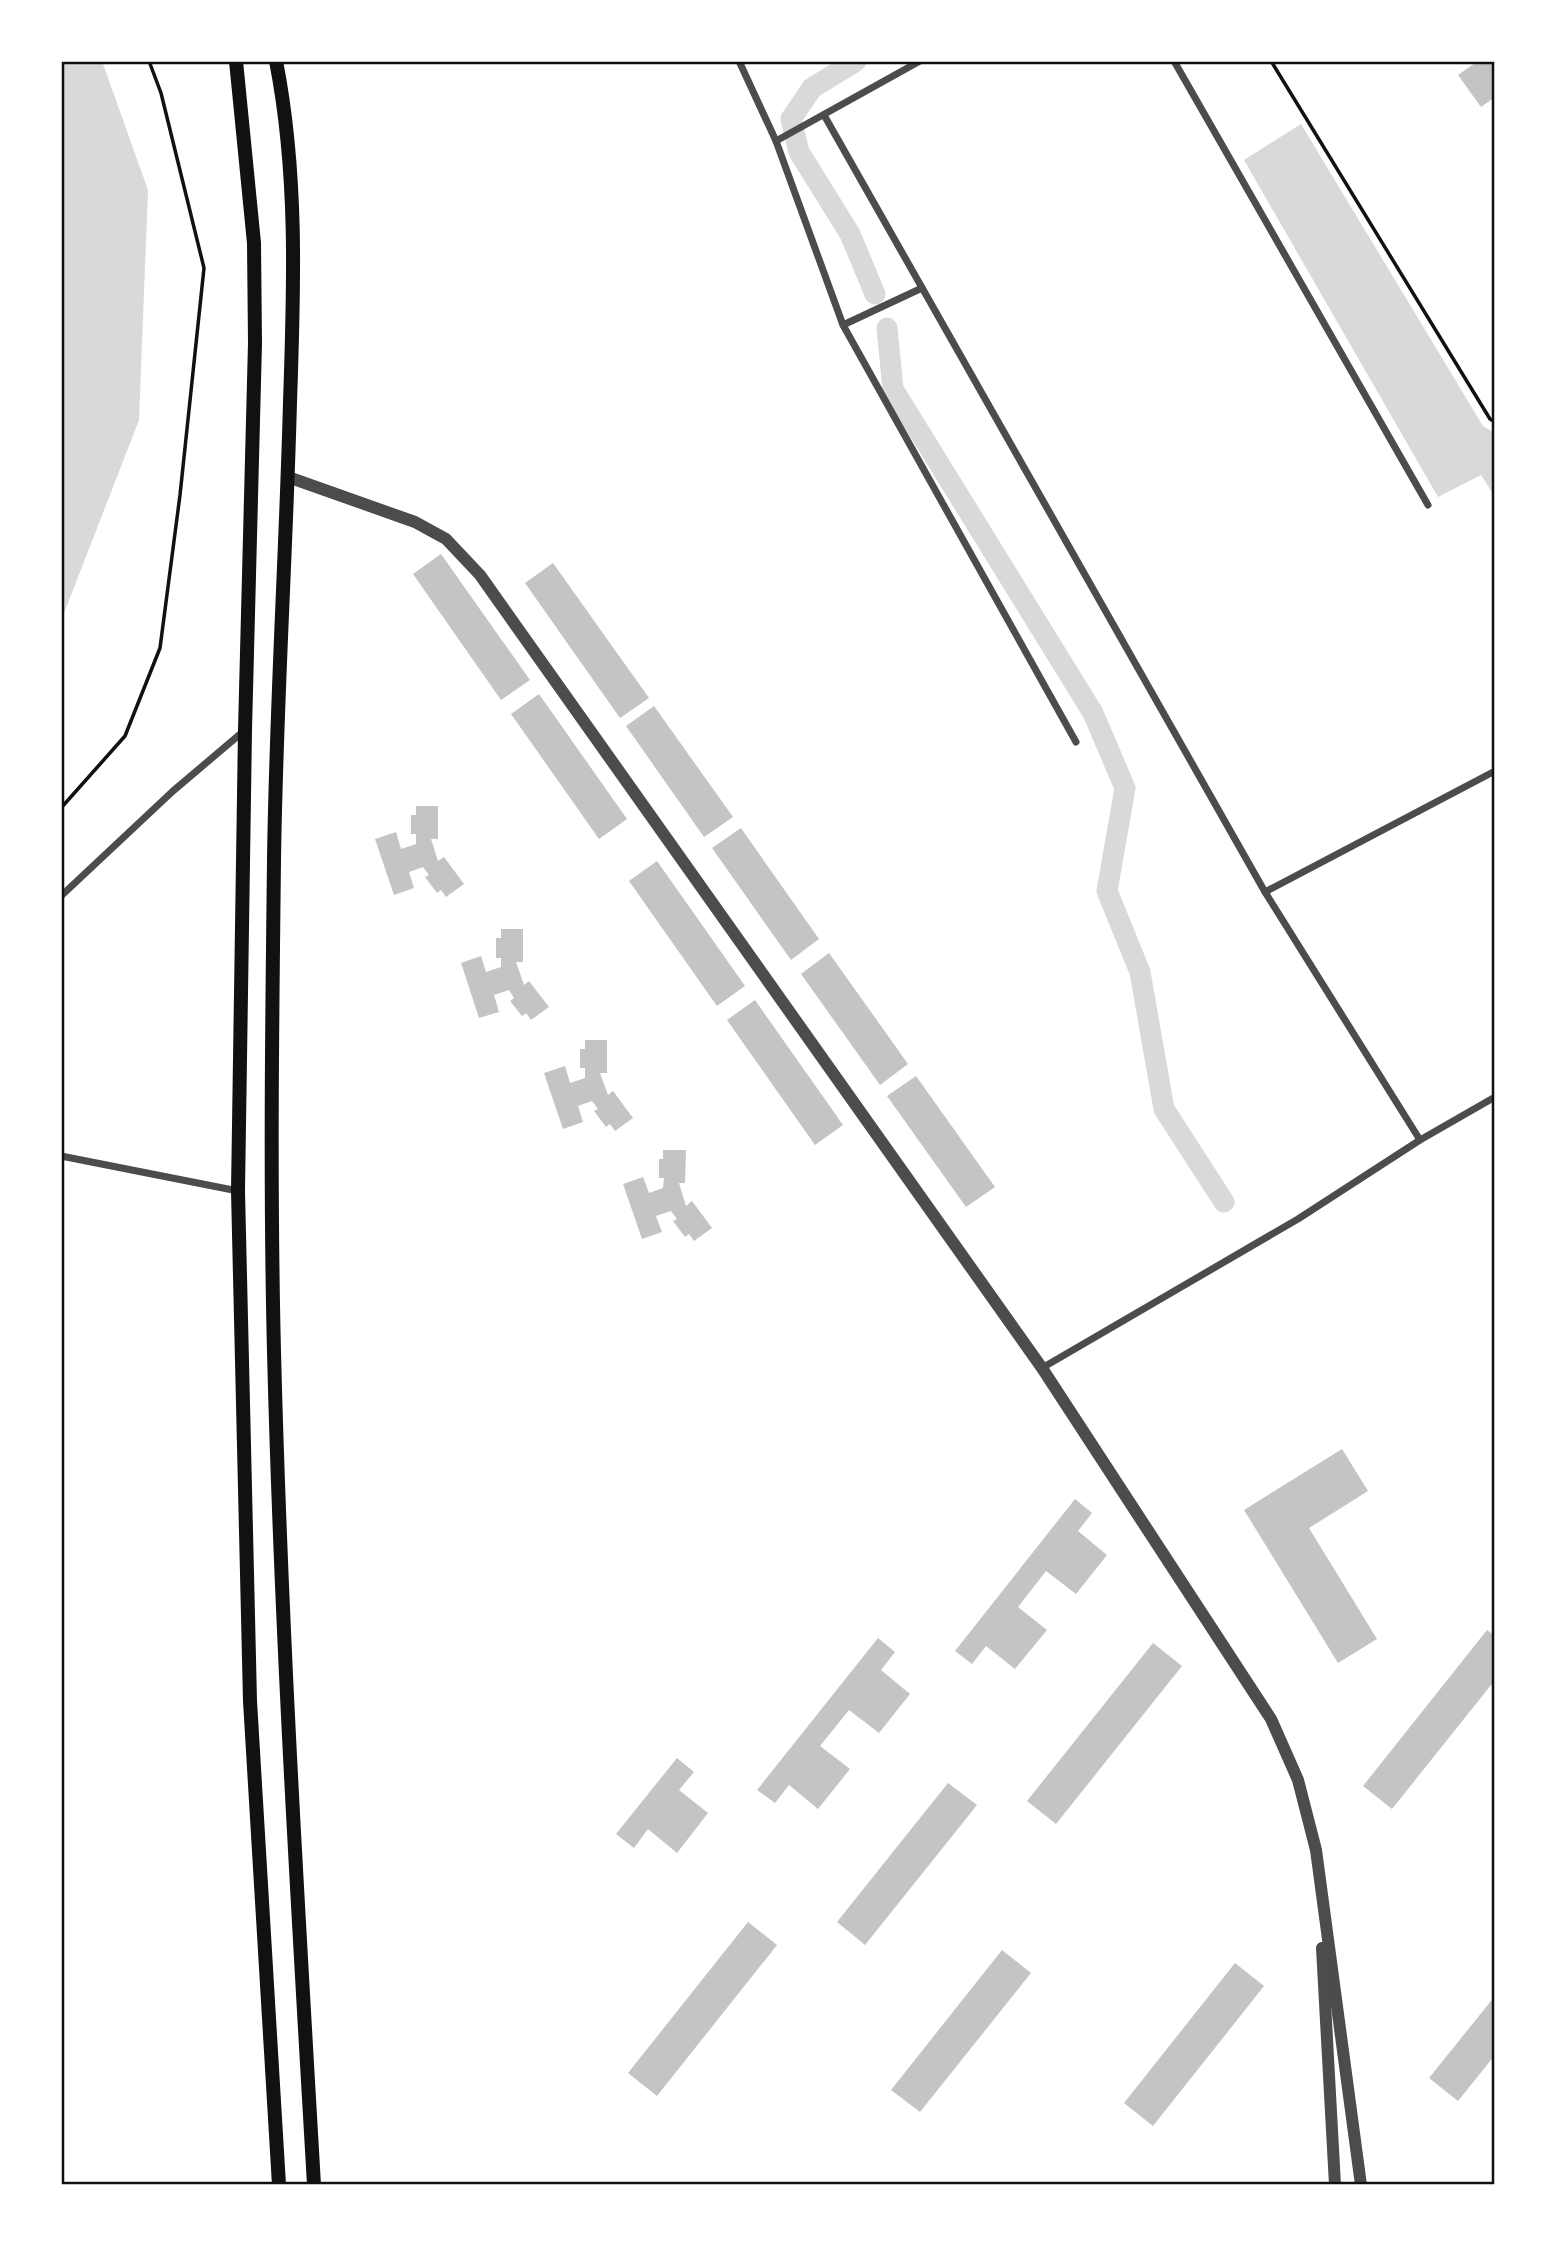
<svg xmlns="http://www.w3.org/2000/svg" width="1556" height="2246" font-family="Georgia,serif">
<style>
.water{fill:#d9d9d9}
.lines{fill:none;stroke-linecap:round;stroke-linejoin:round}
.canal{stroke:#d9d9d9;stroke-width:21}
.building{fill:#c4c4c4}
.path{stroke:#111;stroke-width:3.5}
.minor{stroke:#4c4c4c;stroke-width:7}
.tertiary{stroke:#4c4c4c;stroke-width:12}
.secondary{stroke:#111;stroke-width:14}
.neatline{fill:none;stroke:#111;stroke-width:2.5}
</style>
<rect width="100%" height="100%" fill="#fff"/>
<g class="water">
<polygon points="61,61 102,61 148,190 139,420 61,621"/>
<polygon points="1301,124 1483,426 1495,433 1495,497 1481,475 1438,497 1244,160"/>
</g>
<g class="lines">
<g class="canal">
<polyline points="856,61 812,88 791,119 799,152 850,234 875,294"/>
<polyline points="887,328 893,389 1093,713 1125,788 1107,891 1140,972 1164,1109 1224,1202"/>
</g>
</g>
<g class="building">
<polygon points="1478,61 1495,61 1495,97 1481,107 1458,75"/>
<polygon points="441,554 530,680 501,700 413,574"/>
<polygon points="553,563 649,698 620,718 525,583"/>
<polygon points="539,694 627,819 599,839 511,714"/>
<polygon points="654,706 733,817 704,837 626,726"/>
<polygon points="416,806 438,806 438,839 431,839 438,861 444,857 464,884 446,897 441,890 437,893 425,877 429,875 423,867 409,872 414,888 394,895 375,839 396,832 401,849 416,844 416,834 411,834 411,815 416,815"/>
<polygon points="741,828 819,939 791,960 712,848"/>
<polygon points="657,861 745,986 717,1006 629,881"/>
<polygon points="501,929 523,929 523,962 516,962 524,985 529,981 549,1007 531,1020 526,1013 522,1016 510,1001 514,998 509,990 494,995 499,1012 479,1018 461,963 481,956 486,972 501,967 501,958 496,958 496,938 501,938"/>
<polygon points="829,953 908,1064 880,1085 801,974"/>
<polygon points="755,1000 843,1125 815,1145 727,1020"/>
<polygon points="585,1040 607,1040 607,1073 600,1073 608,1095 613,1091 633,1118 615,1131 610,1124 606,1127 594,1111 598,1109 592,1101 578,1106 583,1122 563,1129 544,1073 565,1066 570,1083 585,1078 585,1068 580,1068 580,1049 585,1049"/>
<polygon points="916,1076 995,1187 966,1207 887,1096"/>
<polygon points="663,1150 686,1150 685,1183 679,1183 686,1206 692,1201 712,1228 694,1241 689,1234 685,1237 673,1221 677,1219 671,1211 656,1216 662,1232 642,1239 623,1184 643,1177 649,1193 663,1188 664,1178 659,1178 659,1159 663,1159"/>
<polygon points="1342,1449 1368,1491 1309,1528 1377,1639 1338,1663 1244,1510"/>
<polygon points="1075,1499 1092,1513 1078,1531 1107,1555 1076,1594 1046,1571 1018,1607 1047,1630 1015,1669 986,1646 972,1664 955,1651"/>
<polygon points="1487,1630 1495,1636 1495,1680 1392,1809 1363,1786"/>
<polygon points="878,1638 895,1652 881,1670 910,1694 879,1733 849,1710 820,1746 850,1769 818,1809 789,1785 775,1803 757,1790"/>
<polygon points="1153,1643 1182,1666 1056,1824 1027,1801"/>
<polygon points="677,1758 694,1772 679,1790 708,1813 677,1853 648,1829 634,1848 616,1834"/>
<polygon points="948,1783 977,1805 865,1945 837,1922"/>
<polygon points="748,1922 777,1945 657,2096 628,2073"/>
<polygon points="1002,1950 1031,1973 920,2112 891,2090"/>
<polygon points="1235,1963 1264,1986 1153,2126 1124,2103"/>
<polygon points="1495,1996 1495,2055 1458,2101 1429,2078"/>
</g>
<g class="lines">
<g class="path">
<polyline points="1271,61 1490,419 1495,422"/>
<polyline points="61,808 125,736 160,648 180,495 204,268 161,93 149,61"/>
</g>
<g class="minor">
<polyline points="739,61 776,141 843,325 1076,742"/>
<polyline points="1174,61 1428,505"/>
<polyline points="824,115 1265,892 1420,1140"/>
<polyline points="776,141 920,61"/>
<polyline points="843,325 922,288"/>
<polyline points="1265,892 1495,771"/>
<polyline points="61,896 173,791 245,730"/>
<polyline points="61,1156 238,1191"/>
<polyline points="1042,1368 1298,1219 1420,1140 1495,1097"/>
</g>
<g class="tertiary">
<polyline points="288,477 415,522 446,539 480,575 1042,1368 1271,1719 1298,1780 1316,1850 1361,2185"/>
<polyline points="1322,1948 1335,2185"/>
</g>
<g class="secondary">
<polyline points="236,61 254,243 255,343 245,730 238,1191 250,1701 279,2185"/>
<path d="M276,61C298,173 294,288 290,402C286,555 276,708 274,861C272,1025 270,1189 274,1352C281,1630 298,1907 314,2185"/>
</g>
</g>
<rect width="1556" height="2246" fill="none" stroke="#ffffff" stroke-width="126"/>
<rect x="63" y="63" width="1430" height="2120" class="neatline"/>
</svg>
